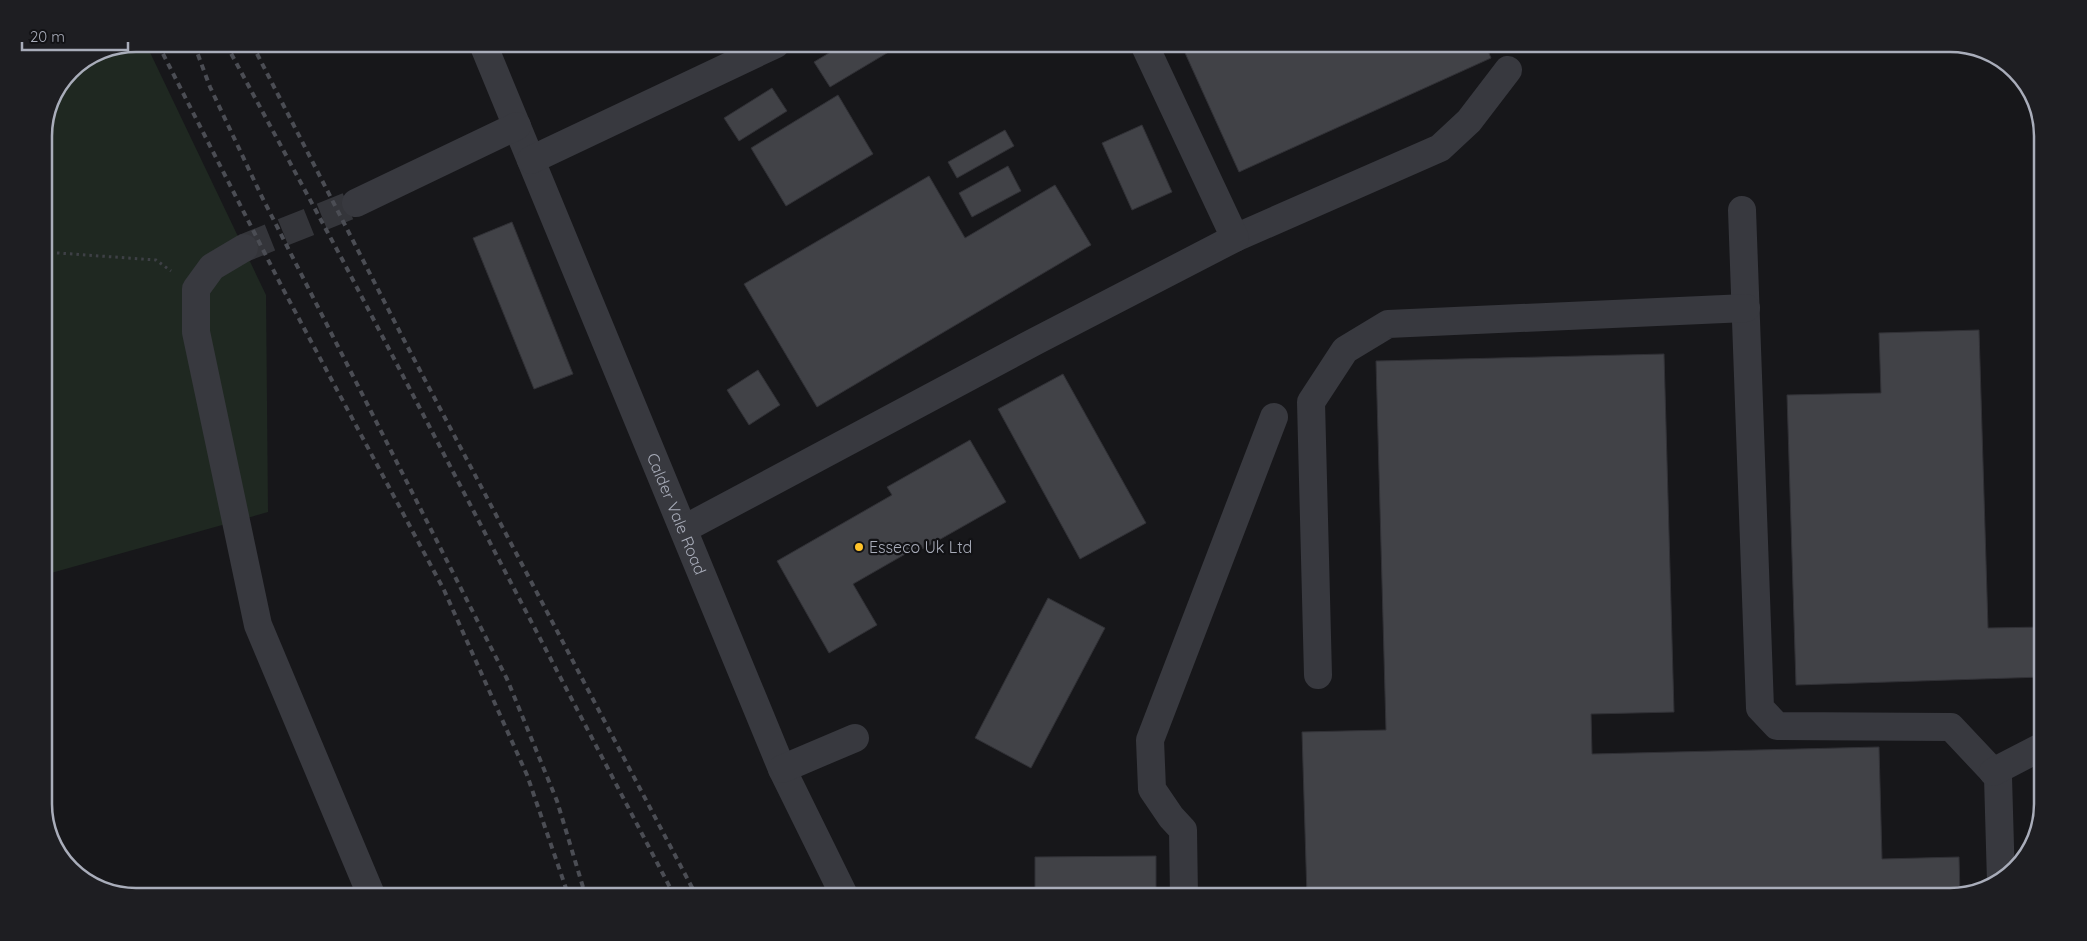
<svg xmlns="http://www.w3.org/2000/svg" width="2087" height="941" font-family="Quicksand,sans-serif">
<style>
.green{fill:#1f2821}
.building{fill:#414247;stroke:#313136}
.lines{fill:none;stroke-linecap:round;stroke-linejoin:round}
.minor-tunnel{stroke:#34353a;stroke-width:28;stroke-dasharray:28 14;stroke-linecap:butt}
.path{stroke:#3e4046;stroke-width:3;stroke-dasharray:2.5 4;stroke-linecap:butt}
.minor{stroke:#38393f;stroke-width:28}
.rail{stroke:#4b4d54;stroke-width:4;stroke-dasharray:6 5;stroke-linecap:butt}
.poi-dot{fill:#ffc32a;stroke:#121215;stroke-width:2}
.labels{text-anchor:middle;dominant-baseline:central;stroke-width:4.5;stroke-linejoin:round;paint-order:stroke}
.street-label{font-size:16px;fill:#a9adba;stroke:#121215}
.poi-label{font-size:16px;fill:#a9adba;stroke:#121215;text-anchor:start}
.rim{fill:none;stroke:#a9adba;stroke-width:2.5}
</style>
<rect width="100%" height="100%" fill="#17171a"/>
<polygon class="green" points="136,44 146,44 266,295 268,512 44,575 44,130 71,71 101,51"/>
<g class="building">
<polygon points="844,44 902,44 830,87 814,62"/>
<polygon points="1181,44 1485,44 1491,58 1239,172"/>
<polygon points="772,88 787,111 739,141 724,118"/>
<polygon points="838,95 873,154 786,206 751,148"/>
<polygon points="1142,125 1172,192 1132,210 1102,143"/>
<polygon points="1005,130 1014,146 957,178 948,162"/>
<polygon points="1008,166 1021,191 972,217 959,193"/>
<polygon points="929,176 965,238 1055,185 1091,245 817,407 744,284"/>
<polygon points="512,222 573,374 534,389 473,238"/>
<polygon points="1979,330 1988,628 2043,627 2043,677 1796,685 1787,395 1881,393 1879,333"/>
<polygon points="1664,354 1674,712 1591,714 1592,754 1879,747 1882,859 1959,857 1960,895 1951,897 1307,897 1302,732 1386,730 1376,361"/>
<polygon points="758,370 780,405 749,425 727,390"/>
<polygon points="1063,374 1146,523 1080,559 998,409"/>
<polygon points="970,440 1006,502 923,549 921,545 853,584 877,625 829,653 777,561 892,495 887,487"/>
<polygon points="1048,598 1105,628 1031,768 975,738"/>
<polygon points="1156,856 1156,897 1035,897 1035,857"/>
</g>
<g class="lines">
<polyline class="minor-tunnel" points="244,248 356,203"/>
<polyline class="path" points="44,252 156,260 171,271"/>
<g class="minor">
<path id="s1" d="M483,44L782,769L845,897"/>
<polyline points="531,160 776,44"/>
<polyline points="356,203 517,126"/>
<polyline points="1742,210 1760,708 1777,726 1951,727 1998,777 2001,882"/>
<polyline points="1235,238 1440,148 1469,121 1508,70"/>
<polyline points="244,248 212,267 196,289 196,332 258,625 372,897"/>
<polyline points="684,529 1036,341 1235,238 1144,44"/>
<polyline points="1318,675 1311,402 1345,350 1388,324 1746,308"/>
<polyline points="782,769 855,738"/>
<polyline points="1993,772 2043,746"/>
<polyline points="1184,897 1183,830 1171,817 1152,789 1150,740 1274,417"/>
</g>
<g class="rail">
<polyline points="158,44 282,287 444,590 527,775 569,897"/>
<polyline points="194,44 210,87 261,195 507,679 557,801 586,897"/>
<polyline points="226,44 342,259 675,897"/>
<polyline points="252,44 404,340 697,897"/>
</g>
</g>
<circle class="poi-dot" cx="859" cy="547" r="5"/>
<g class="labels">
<g class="street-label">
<text stroke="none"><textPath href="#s1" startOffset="508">Calder Vale Road</textPath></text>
</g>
<g class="poi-label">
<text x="869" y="547">Esseco Uk Ltd</text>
</g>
</g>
<path d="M0 0H2087V941H0ZM136 52H1950A84 84 0 0 1 2034 136V804A84 84 0 0 1 1950 888H136A84 84 0 0 1 52 804V136A84 84 0 0 1 136 52Z" fill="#1e1e22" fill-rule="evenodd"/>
<path class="rim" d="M136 52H1950A84 84 0 0 1 2034 136V804A84 84 0 0 1 1950 888H136A84 84 0 0 1 52 804V136A84 84 0 0 1 136 52Z"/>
<path d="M22 42v8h106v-8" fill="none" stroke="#a9adba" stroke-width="2.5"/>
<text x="30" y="42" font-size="15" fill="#a9adba" stroke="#121215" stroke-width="4" paint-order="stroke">20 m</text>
</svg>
